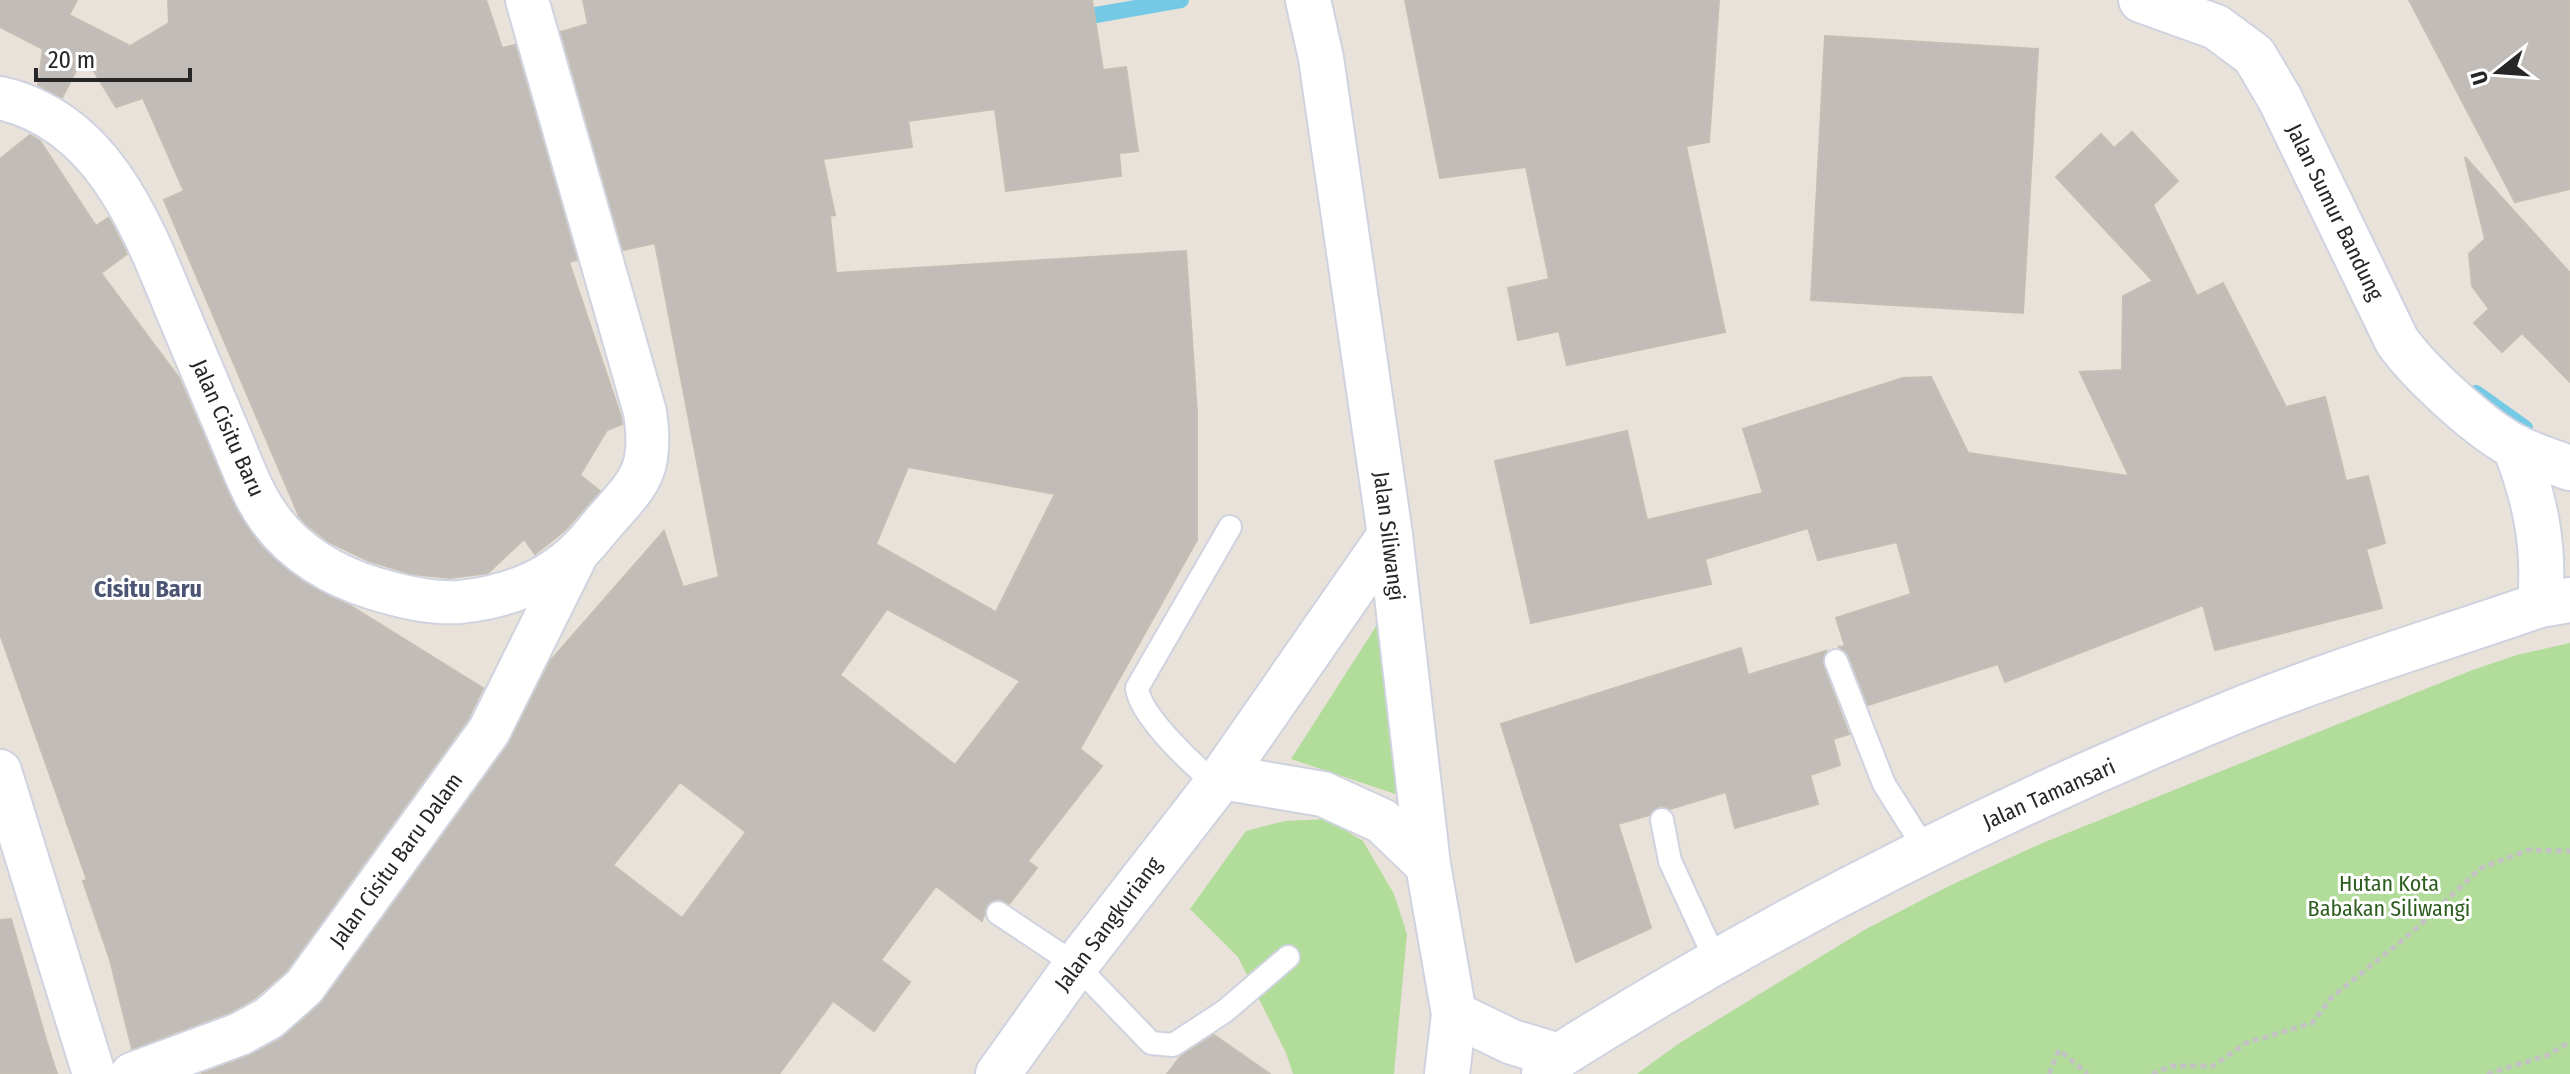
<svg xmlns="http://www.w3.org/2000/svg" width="2570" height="1074" font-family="'Fira Sans Condensed',sans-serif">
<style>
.green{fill:#b2dc9a}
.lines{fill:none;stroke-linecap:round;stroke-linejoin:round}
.stream{stroke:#74cae4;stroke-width:16}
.building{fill:#c1bcb7;stroke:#c4beb4;stroke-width:2;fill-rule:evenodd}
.lane-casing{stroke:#cfd3df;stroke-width:26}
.street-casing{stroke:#cfd3df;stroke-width:46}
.secondary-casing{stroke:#cfd3df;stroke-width:48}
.path{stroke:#c3c3c3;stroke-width:5;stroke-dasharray:6 4;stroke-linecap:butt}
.lane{stroke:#fff;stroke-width:22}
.street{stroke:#fff;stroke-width:42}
.secondary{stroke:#fff;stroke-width:44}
.labels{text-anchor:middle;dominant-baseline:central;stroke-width:6;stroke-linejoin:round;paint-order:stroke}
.street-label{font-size:22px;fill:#272727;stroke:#fff}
.park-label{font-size:22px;fill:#2d5d1e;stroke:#fff}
.neighbourhood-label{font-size:24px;font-weight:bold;fill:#4c5474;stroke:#fff}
</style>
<rect width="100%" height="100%" fill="#e9e2da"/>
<g class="green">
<polygon points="1391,603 1416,801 1291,759"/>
<polygon points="2570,643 2570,1074 1637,1074 1678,1044 1866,929 1949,886 2040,844 2470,671 2517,655"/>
<polygon points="1326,819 1363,841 1394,894 1407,934 1394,1074 1293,1074 1286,1053 1238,957 1190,909 1246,831 1285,821"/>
</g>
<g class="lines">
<g class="stream">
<polyline points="1073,19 1181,0"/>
<polyline points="2476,393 2525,428"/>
</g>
</g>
<g class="building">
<polygon points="0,0 77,0 69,15 130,46 169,23 168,0 486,0 502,48 515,45 577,260 569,262 621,417 622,424 607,430 580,475 600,491 564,531 535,554 524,539 488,573 450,578 412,574 369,561 329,542 306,524 299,516 164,200 184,191 143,98 116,107 84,55 62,98 38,85 43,49 0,27"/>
<path d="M583,0H1092L1103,70L1126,67L1138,151L1119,153L1121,176L1006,191L995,109L908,121L912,147L823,159L835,215L830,216L836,273L1186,251L1197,413V540L1080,749L1102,766L1028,861L1037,868L1009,904L998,899L987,905L982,921L936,886L881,960L910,982L874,1031L833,1001L779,1074H201L249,1056L281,1039L323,1001L508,745L551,660L664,531L683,587L719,577L655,243L623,250L561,32L588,24ZM908,467L1055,494L996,612L876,544ZM887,609L1020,681L955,765L840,675ZM680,782L746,832L682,918L613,865Z"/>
<polygon points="1405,0 1719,0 1709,142 1686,146 1725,332 1567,365 1559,331 1518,340 1508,288 1549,279 1526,167 1440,178"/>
<polygon points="2409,0 2570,0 2570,189 2515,202"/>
<polygon points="1825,36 2038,49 2023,313 1811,300"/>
<polygon points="2132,132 2178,181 2153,205 2197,296 2223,283 2286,407 2325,397 2346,481 2368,476 2385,543 2366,549 2382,608 2215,650 2203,605 2005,682 1998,664 1868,705 1849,656 1839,647 1845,646 1836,618 1911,594 1897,542 1818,560 1808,528 1705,559 1711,584 1531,623 1495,461 1627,431 1647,520 1763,493 1743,429 1903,378 1931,377 1968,453 2129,476 2080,372 2122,370 2123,296 2153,281 2056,177 2101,134 2114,148"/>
<polygon points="30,135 40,141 96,226 108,218 110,220 127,254 101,273 179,378 230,497 259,544 304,582 351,606 483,688 468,719 286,971 255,998 230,1012 132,1049 110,960 83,881 87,880 0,634 0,159"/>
<polygon points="2465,157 2570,273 2570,382 2522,333 2502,352 2474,323 2489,309 2472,286 2469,254 2485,239"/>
<polygon points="1741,648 1748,675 1826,651 1823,666 1849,734 1833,739 1840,765 1810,775 1818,804 1735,828 1726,792 1670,809 1659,806 1649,815 1618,824 1651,928 1576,962 1501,724"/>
<polygon points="11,919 47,1043 57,1074 0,1074 0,920"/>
<polygon points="1214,1035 1270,1074 1167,1074 1181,1056"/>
</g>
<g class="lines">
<defs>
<g id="lane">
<polyline points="1836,661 1884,784 1925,849"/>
<path d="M1216,784C1194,766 1140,716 1137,688L1230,527"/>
<polyline points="1662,820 1670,861 1716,961"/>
<polyline points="998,913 1076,965 1151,1043 1173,1045 1225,1011 1288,957"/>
</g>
<g id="street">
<path d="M0,98C101,121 140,220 175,306C193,349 211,392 229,434C241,462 251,492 268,516C293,553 335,577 376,589C403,597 432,604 460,602C515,596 560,577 595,533C634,485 655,479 645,412L527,0"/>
<polyline points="0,771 94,1074"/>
<polyline points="132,1074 240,1034 269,1018 304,987 489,731 575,558"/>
</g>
<g id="secondary">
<polyline points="1308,0 1321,58 1390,535 1428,865 1454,1014 1447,1074"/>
<path d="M2141,0L2216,27L2254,55L2280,99L2397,341C2419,372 2483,432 2518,448C2534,456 2553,462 2570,468"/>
<path d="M2515,447C2536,501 2545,547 2540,605"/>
<polyline points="1222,777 1323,794 1382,821 1428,865"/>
<polyline points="1454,1014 1512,1042 1559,1056"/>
<polyline points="998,1074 1076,965 1222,777 1390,535"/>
<path d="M1544,1074L1559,1056C1771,922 1994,810 2226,715C2328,673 2436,641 2540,605L2570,600"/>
</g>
</defs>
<use href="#lane" class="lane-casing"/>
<use href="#street" class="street-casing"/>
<use href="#secondary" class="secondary-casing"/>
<g class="path">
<polyline points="2049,1074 2059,1050 2088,1074"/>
<polyline points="2152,1074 2171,1066 2213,1066 2246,1043 2312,1023 2332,997 2410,934 2481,868 2528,850 2570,851"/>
<polyline points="2487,1074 2548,1055 2570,1042"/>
</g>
<use href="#lane" class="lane"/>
<use href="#street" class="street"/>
<use href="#secondary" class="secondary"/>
</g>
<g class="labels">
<g class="street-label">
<text transform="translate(2335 212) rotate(64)">Jalan Sumur Bandung</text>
<text transform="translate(228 428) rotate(66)">Jalan Cisitu Baru</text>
<text transform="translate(1389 536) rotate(83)">Jalan Siliwangi</text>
<text transform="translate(2049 794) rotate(-24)">Jalan Tamansari</text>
<text transform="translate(396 860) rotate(-54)">Jalan Cisitu Baru Dalam</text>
<text transform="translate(1108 924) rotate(-53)">Jalan Sangkuriang</text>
</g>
<g class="park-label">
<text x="2389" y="883">Hutan Kota<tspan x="2389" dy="25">Babakan Siliwangi</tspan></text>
</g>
<g class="neighbourhood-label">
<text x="148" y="589">Cisitu Baru</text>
</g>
</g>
<g transform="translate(2498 72) rotate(253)" stroke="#ffffff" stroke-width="6" paint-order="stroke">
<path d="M0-6L14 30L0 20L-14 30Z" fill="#272727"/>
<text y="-12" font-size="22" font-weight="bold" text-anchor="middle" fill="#272727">U</text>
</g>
<path d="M36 68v12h154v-12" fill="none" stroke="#272727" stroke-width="4"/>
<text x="48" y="68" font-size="24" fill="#272727" stroke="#ffffff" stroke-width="6" paint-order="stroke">20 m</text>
</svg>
